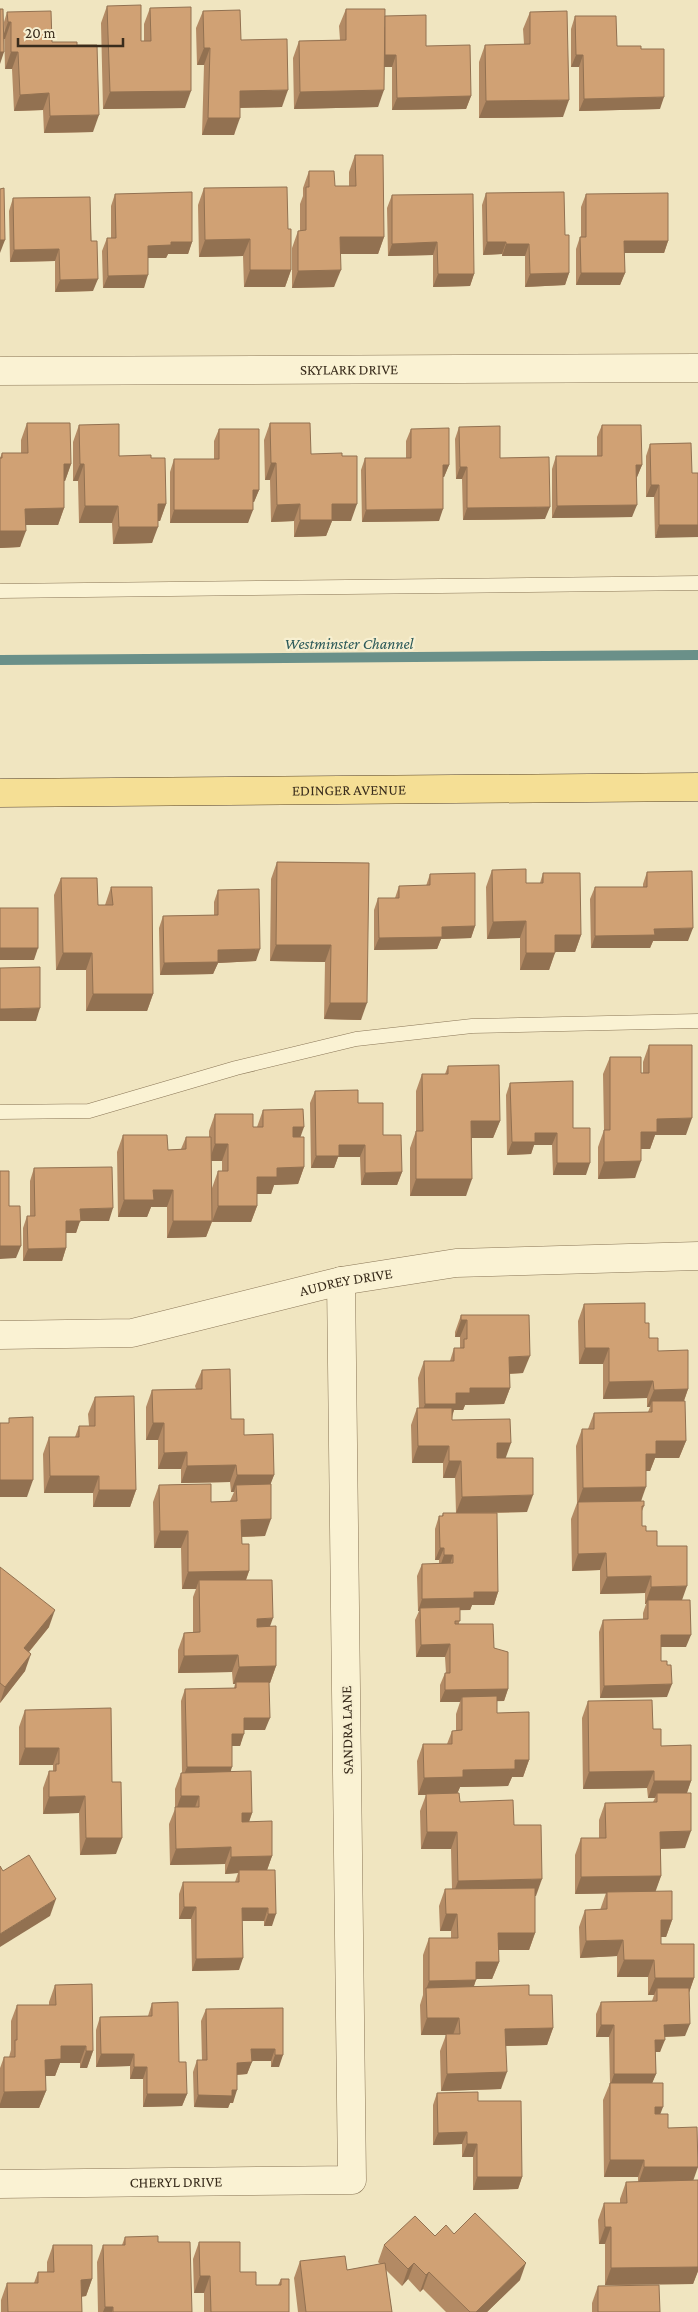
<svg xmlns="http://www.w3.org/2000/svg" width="698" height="2312" font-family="'Crimson Pro',serif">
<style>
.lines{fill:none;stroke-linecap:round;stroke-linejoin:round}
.stream{stroke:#6a9089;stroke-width:10}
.service-casing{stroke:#8a7657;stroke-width:15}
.minor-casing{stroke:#8a7657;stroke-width:29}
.primary-casing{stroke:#57432c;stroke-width:29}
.service{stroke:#faf2d3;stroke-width:14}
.minor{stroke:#faf2d3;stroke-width:28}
.primary{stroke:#f5df95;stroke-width:28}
.wall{fill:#b38a64;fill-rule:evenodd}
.shaded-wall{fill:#927151}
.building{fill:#d0a174;stroke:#927151}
.labels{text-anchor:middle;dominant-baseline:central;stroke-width:4.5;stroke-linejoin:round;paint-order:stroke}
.street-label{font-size:15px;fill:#392c1c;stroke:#f7efd0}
.water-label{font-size:16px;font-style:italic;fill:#2b5959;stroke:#f7efd0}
</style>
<rect width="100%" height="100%" fill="#f0e5c0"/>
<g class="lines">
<polyline class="stream" points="0,660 698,655"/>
<defs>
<g id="service">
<polyline points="0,591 698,583"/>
<polyline points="0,1112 89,1111 236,1068 356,1039 472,1026 698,1021"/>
</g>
<g id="minor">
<path id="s1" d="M0,371L698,368"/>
<path id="s2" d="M0,1335L132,1333L341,1281L456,1263L698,1256"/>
<path id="s3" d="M0,2184L352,2180L341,1281"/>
</g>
<g id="primary">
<path id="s4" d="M0,793L698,787"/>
</g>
</defs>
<use href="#service" class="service-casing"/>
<use href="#minor" class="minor-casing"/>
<use href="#primary" class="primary-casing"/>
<use href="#service" class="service"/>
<use href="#minor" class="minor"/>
<use href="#primary" class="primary"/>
</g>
<g class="wall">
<polygon points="107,6 141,41 144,41 144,24 150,8 185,108 103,109 101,23"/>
<polygon points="346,9 426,46 471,96 466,109 392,110 392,67 384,67 378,107 294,109 293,58 299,41 340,40 339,26"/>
<polygon points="203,11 241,40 282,107 240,108 234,135 202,135 204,65 197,65 196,28"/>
<polygon points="7,12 52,42 77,45 93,132 44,133 43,110 14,111 12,69 5,69 4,22"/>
<polygon points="530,12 563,117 479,118 479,62 485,45 524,44 523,29"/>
<polygon points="575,16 617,46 641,49 660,109 579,111 579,67 571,67 571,29"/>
<polygon points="355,155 384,237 378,254 340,254 334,287 292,288 292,248 298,231 300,231 300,204 303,196 303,188 309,171 335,186 349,186 349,172"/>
<polygon points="204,188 288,229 291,270 285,287 244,287 243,256 199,257 198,205"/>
<polygon points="486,193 565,235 569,273 565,285 525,287 525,256 502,256 502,254 483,255 482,205"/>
<polygon points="115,194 192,242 188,254 168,254 166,258 148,258 144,288 103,288 102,251 107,238 111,238 111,206"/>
<polygon points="586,194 668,241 664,253 624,253 625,273 620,285 576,285 576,249 580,237 581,237 581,207"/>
<polygon points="392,195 474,274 470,286 433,287 433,255 388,256 387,208"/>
<polygon points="90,197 93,291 55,292 55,261 10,262 9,211 13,198"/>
<polygon points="27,423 71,464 65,481 64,481 64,508 58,525 26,525 20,547 0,548 0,458 2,453 21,453 21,440"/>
<polygon points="270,423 311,454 351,521 332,521 326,536 294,537 294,521 271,522 270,480 265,480 264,440"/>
<polygon points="79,425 119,456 151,458 166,504 160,521 158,521 152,543 113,544 112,523 79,523 78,481 73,481 73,442"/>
<polygon points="602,425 642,465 637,477 632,517 552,518 552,469 556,456 597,456 597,437"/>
<polygon points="459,427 500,458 545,519 463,520 462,479 456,479 455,439"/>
<polygon points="219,429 259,490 254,502 253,502 248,523 170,523 170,472 174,459 214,459 214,441"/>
<polygon points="411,429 449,465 444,477 443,477 439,521 362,522 361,470 365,458 406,458 406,441"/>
<polygon points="691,443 655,538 654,497 646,497 646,456 650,444"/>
<polygon points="277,862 369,863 361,1020 324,1019 325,962 270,961 271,879"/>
<polygon points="492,870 526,883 540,883 543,873 581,935 575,952 555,952 549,970 520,970 520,938 487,939 486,887"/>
<polygon points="647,872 688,941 653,941 650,948 591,948 590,899 595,887 643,887 643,884"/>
<polygon points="430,874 475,926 471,938 441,939 437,949 374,950 374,910 378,898 395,898 399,886 426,886"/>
<polygon points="61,878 98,905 105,905 111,887 153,994 147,1011 86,1011 86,970 56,970 54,895"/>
<polygon points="218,890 256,961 218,963 213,974 160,975 159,928 163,916 214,915 214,902"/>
<polygon points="649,1045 686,1135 655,1135 650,1149 641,1149 635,1178 598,1179 598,1147 604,1130 603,1074 610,1057 641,1073 643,1073 643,1062"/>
<polygon points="448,1066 500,1121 493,1138 472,1138 466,1196 410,1196 410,1148 416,1131 416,1091 422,1074 445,1074"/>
<polygon points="510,1083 573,1128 586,1175 553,1175 552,1145 534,1145 531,1154 507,1155 506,1095"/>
<polygon points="315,1091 358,1103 383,1135 402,1172 397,1185 361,1185 360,1157 338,1157 334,1168 311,1168 310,1103"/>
<path d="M263,1110L300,1137L304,1167L298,1184L274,1185L271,1194H257V1206L251,1222H212L206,1237L167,1238V1207H151L147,1217H118L117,1152L123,1135L168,1150L181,1149L186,1137H209V1131L215,1114L253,1127H257ZM211,1161H222V1171H218L212,1188Z"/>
<polygon points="34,1168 109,1221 80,1221 76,1233 66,1233 66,1248 62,1261 23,1261 23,1228 27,1216 30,1216 30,1181"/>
<polygon points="584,1304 645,1323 649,1338 658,1351 688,1389 684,1401 686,1441 679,1458 655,1458 650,1471 646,1471 641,1501 644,1506 642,1511 642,1526 657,1546 682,1600 686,1647 661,1647 661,1661 667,1697 600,1698 599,1632 603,1620 643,1619 643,1613 646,1604 645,1604 645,1593 600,1594 600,1570 572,1571 571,1519 577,1503 576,1446 582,1429 588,1429 594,1413 648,1412 650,1407 647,1407 647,1398 603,1399 603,1364 579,1364 578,1321"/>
<polygon points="461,1315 523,1373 509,1374 510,1388 504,1404 465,1405 463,1410 454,1410 452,1418 452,1420 505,1458 527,1512 492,1513 498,1592 494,1605 472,1605 470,1610 460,1610 459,1624 494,1648 508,1689 504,1701 497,1701 497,1713 529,1760 523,1777 512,1777 508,1786 460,1787 457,1794 460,1802 514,1825 536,1896 535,1896 535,1933 529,1950 498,1950 499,1962 492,1979 476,1979 474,1986 529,1995 553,2028 547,2045 506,2046 501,2089 441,2091 440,2051 446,2035 421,2035 420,2005 423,1995 423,1955 429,1938 451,1938 451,1931 440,1931 439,1906 445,1889 452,1889 451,1849 421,1849 420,1811 426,1795 418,1795 417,1761 423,1744 447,1744 452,1731 456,1731 456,1714 460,1702 440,1702 440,1685 445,1673 446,1673 445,1657 416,1657 415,1620 419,1611 418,1611 417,1576 422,1564 439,1564 439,1560 435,1560 435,1529 439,1516 442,1516 443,1513 456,1513 455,1478 443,1478 443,1463 412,1463 411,1425 417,1408 419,1408 418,1378 424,1361 450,1361 454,1348 460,1348 460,1337 455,1337 455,1332"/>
<polygon points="202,1370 231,1419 244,1435 274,1475 270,1484 265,1536 242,1537 242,1544 249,1571 246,1580 270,1627 276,1666 270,1683 269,1683 265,1730 244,1730 240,1746 232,1746 231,1772 252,1813 249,1822 272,1856 267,1870 272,1926 264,1926 264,1921 242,1921 239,1970 192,1971 191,1919 179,1919 179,1894 183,1882 235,1882 238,1873 225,1874 225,1864 170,1865 169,1824 175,1809 175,1789 181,1773 182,1773 181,1701 185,1689 234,1688 235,1684 233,1684 232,1672 178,1673 178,1650 184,1633 193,1632 193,1597 196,1589 182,1589 181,1548 154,1548 153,1502 159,1485 211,1502 230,1501 234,1492 231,1492 230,1482 181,1483 181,1469 158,1469 158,1440 146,1440 146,1407 152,1390 196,1389 195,1386"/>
<polygon points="95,1397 136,1490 130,1507 93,1507 93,1493 44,1493 43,1454 49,1437 75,1437 79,1426 89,1426 88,1414"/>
<polygon points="0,1567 49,1627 29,1652 25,1671 0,1703"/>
<polygon points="588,1701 653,1729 661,1746 691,1781 687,1793 685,1848 661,1849 661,1876 655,1891 672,1920 666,1937 661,1937 661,1944 694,1978 689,1993 685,2036 664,2037 660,2052 655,2052 656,2074 652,2083 660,2114 668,2128 693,2180 698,2180 698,2271 693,2284 605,2285 605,2244 599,2244 598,2220 604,2203 620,2203 620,2199 626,2182 638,2182 638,2177 604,2177 603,2100 610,2083 609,2037 596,2037 596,2014 601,2002 652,2001 654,1995 648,1995 648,1977 617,1977 617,1956 580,1958 579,1927 585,1910 600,1910 606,1893 575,1894 575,1855 581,1838 599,1838 599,1820 605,1803 653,1802 655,1798 648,1798 647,1788 583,1789 582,1718"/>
<polygon points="25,1710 112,1782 116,1854 80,1855 79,1813 43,1814 43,1788 49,1771 53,1771 53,1765 19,1765 19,1727"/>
<polygon points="55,1985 93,2051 87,2068 80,2068 80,2063 60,2063 55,2076 45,2076 46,2091 39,2108 0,2108 0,2068 4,2057 9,2057 11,2050 11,2021 17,2005 49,2005 49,2002"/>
<polygon points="152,2003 179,2062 187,2094 182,2106 143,2107 143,2079 130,2079 130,2066 96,2067 96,2030 100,2017 148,2016"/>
<polygon points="283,2008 279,2067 271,2067 271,2061 252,2061 247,2074 237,2075 233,2103 230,2103 228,2108 194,2107 193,2072 197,2060 202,2060 201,2021 206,2009"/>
<polygon points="437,2093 478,2101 522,2177 518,2189 473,2190 473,2157 462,2157 462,2144 433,2145 433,2105"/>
<polygon points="454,2234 520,2280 487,2312 446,2312 423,2289 420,2292 408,2279 402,2286 386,2270 392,2312 298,2312 294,2278 300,2261 347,2270 380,2264 378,2262 384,2245"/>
<polygon points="125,2237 158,2242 192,2312 98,2312 97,2262 103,2245 122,2245"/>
<polygon points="199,2242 240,2272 256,2285 278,2285 281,2279 289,2312 204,2312 204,2293 194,2293 193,2259"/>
<polygon points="53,2245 92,2279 86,2296 81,2297 82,2312 1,2312 1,2300 7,2283 34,2283 38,2272 47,2272 47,2262"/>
<polygon points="598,2286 660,2312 592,2312 592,2303"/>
</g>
<g class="shaded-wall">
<polygon points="8,22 11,22 5,39 2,39"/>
<polygon points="204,48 210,48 204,65 197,65"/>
<polygon points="0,52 4,52 0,64"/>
<polygon points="11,52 18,52 12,69 5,69"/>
<polygon points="385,55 396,55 392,67 381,67"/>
<polygon points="576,55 583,55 579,67 571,67"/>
<polygon points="288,90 282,107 234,108 240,91"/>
<polygon points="384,90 378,107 294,109 300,92"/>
<polygon points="191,91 185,108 103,109 110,92"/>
<polygon points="49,93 43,110 14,111 20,95"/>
<polygon points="471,96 466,109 392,110 397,98"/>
<polygon points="664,97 660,109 579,111 584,99"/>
<polygon points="569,100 563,117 479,118 486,101"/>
<polygon points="99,115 93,132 44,133 50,116"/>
<polygon points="208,118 240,118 234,135 202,135"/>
<polygon points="340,237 384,237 378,254 334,254"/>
<polygon points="250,239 243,256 199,257 205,240"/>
<polygon points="0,240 5,240 0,253"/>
<polygon points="624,241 668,241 664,253 620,253"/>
<polygon points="171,242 192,242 188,254 168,254 166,258 143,258 148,246"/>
<polygon points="437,242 433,255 388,256 392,244"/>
<polygon points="487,242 506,242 502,254 483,255"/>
<polygon points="506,244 529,244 525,256 502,256"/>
<polygon points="59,249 55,261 10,262 14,250"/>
<polygon points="250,270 291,270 285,287 244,287"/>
<polygon points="341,270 334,287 292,288 298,271"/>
<polygon points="569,273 565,285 525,287 530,274"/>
<polygon points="581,273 625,273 620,285 576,285"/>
<polygon points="438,274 474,274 470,286 433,287"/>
<polygon points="148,275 144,288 103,288 108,276"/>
<polygon points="98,279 93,291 55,292 60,280"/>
<polygon points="271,463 276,463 270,480 265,480"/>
<polygon points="64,464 71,464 65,481 57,481"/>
<polygon points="80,464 84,464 78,481 73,481"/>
<polygon points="443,465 449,465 444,477 438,477"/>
<polygon points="636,465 642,465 637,477 632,477"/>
<polygon points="460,467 467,467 462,479 456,479"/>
<polygon points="651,485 659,485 654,497 646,497"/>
<polygon points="253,490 259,490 254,502 248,502"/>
<polygon points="158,504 166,504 160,521 152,521"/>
<polygon points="300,504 294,521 271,522 277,505"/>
<polygon points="332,504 357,504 351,521 332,521 326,536 294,537 300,520"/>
<polygon points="637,505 632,517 552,518 557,506"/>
<polygon points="85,506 118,506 112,523 79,523"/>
<polygon points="550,507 545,519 463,520 467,508"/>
<polygon points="64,508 58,525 19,525 25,509"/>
<polygon points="443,509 439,521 362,522 366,510"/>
<polygon points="174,510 253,510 248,523 170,523"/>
<polygon points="659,525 698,525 698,537 655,538"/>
<polygon points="119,527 158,527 152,543 113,544"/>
<polygon points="0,531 26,531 20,547 0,548"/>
<polygon points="526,921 520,938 487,939 493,922"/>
<polygon points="475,926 471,938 441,939 437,949 374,950 379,938 442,927"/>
<polygon points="693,928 688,941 653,941 650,948 591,948 595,936 654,929"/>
<polygon points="555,935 581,935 575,952 549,952"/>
<polygon points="276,945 331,945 325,962 270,961"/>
<polygon points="0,948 38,948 34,960 0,960"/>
<polygon points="260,949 256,961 218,963 213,974 160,975 164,963 218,950"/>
<polygon points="63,953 92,953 86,970 56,970"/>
<polygon points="526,953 555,953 549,970 520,970"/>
<polygon points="93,994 153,994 147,1011 86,1011"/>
<polygon points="330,1003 367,1003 361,1020 324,1019"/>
<polygon points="40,1008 36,1021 0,1021 0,1009"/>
<polygon points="692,1118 686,1135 655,1135 650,1149 635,1149 641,1132 657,1119"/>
<polygon points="471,1121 500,1121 493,1138 465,1138"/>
<polygon points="293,1127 304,1127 298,1144 287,1144"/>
<polygon points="535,1133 557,1133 552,1145 534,1145 531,1154 507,1155 512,1142"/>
<polygon points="215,1144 228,1144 222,1161 209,1161"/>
<polygon points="339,1145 365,1145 360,1157 338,1157 334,1168 311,1168 316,1156"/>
<polygon points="641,1161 635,1178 598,1179 604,1162"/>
<polygon points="557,1163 590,1163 586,1175 553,1175"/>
<polygon points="304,1167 298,1184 274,1185 271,1194 251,1194 257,1177 277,1168"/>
<polygon points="402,1172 397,1185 361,1185 365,1173"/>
<polygon points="416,1179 472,1179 466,1196 410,1196"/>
<polygon points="153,1190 173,1190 167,1207 151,1207 147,1217 118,1217 124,1200"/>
<polygon points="218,1206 257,1206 251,1222 212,1222"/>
<polygon points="113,1208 109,1221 80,1221 76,1233 61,1233 66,1221 80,1209"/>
<polygon points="173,1221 212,1221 206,1237 167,1238"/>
<polygon points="0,1246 21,1246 16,1258 0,1259"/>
<polygon points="66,1248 62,1261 23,1261 28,1249"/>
<polygon points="461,1320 467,1320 460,1337 455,1337"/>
<polygon points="585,1348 609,1348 603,1364 579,1364"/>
<polygon points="530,1356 523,1373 503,1374 509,1357"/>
<polygon points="653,1381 647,1398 603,1399 609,1382"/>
<polygon points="470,1388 510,1388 504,1404 465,1405 463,1410 454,1410 450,1421 419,1421 425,1404"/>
<polygon points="688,1389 682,1406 652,1401 650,1407 647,1407 654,1390"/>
<polygon points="153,1423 164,1423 158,1440 146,1440"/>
<polygon points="656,1441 686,1441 679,1458 655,1458 650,1471 640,1471 646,1454"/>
<polygon points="497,1443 511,1443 505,1460 490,1460"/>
<polygon points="418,1446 449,1446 443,1463 412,1463"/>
<polygon points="187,1452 181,1469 158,1469 164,1453"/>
<polygon points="449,1461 461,1461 455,1478 443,1478"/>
<polygon points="236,1465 230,1482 181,1483 187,1466"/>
<polygon points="237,1475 274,1475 268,1491 236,1485 234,1492 231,1492"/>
<polygon points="50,1476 99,1476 93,1493 44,1493"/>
<polygon points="0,1480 33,1480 27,1497 0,1497"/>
<polygon points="646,1487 640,1504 577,1505 583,1488"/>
<polygon points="99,1490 136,1490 130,1507 93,1507"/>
<polygon points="533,1495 527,1512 456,1513 462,1497"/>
<polygon points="271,1519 265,1536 235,1537 241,1520"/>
<polygon points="160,1531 188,1531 181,1548 154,1548"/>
<polygon points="440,1548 444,1548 439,1560 435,1560"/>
<polygon points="606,1553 600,1570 572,1571 578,1554"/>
<polygon points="444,1555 453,1555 449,1567 440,1567"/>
<polygon points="249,1571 243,1588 199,1580 196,1589 182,1589 188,1572"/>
<polygon points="651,1576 645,1593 600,1594 607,1577"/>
<polygon points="687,1586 681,1603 648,1600 646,1604 645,1604 651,1587"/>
<polygon points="474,1592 498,1592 494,1605 472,1605 470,1610 420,1611 420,1608 419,1611 418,1611 422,1599"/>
<polygon points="55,1610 49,1627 18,1665 24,1648"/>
<polygon points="273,1618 267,1635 251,1636 257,1619"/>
<polygon points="661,1635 691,1635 686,1647 656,1647"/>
<polygon points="450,1644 445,1657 416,1657 421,1645"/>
<polygon points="31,1654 25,1671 0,1703 5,1687"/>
<polygon points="238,1655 232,1672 178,1673 184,1656"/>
<polygon points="276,1666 270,1683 236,1684 236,1682 235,1684 233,1684 239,1667"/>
<polygon points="672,1684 667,1697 600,1698 604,1686"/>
<polygon points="508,1689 504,1701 462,1702 462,1697 460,1702 440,1702 445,1690"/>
<polygon points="244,1718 270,1718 265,1730 240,1730"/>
<polygon points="232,1734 244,1734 240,1746 227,1746"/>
<polygon points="25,1748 59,1748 53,1765 19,1765"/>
<polygon points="515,1760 529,1760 523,1777 512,1777 508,1786 460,1787 457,1794 418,1795 424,1778"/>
<polygon points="187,1767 232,1767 228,1779 182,1780"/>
<polygon points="654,1771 647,1788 583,1789 589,1772"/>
<polygon points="654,1781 691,1781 685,1798 657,1793 655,1798 648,1798"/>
<polygon points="85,1796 79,1813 43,1814 49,1797"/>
<polygon points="181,1796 199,1796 193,1813 175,1813"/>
<polygon points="242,1813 252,1813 246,1830 236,1830"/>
<polygon points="691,1831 685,1848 654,1849 660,1832"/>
<polygon points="427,1832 457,1832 451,1849 421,1849"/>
<polygon points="86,1838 122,1838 116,1854 80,1855"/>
<polygon points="231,1847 225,1864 170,1865 176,1849"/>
<polygon points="272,1856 266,1873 239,1870 238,1873 225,1874 231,1857"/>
<polygon points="661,1876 655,1893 575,1894 581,1877"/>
<polygon points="542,1879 536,1896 452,1898 458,1881"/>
<polygon points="56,1899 50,1916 0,1947 0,1934"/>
<polygon points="184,1907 196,1907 191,1919 179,1919"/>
<polygon points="242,1908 268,1908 264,1921 238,1921"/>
<polygon points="268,1914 276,1914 272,1926 264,1926"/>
<polygon points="446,1914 457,1914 451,1931 440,1931"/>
<polygon points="661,1920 672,1920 666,1937 655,1937"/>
<polygon points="498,1933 535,1933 529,1950 492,1950"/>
<polygon points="623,1940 617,1956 580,1958 586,1941"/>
<polygon points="243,1958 239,1970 192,1971 196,1959"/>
<polygon points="624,1960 654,1960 648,1977 617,1977"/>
<polygon points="476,1962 499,1962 492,1979 470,1979"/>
<polygon points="655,1978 694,1978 688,1995 657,1988 654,1995 648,1995"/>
<polygon points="476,1980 470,1997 426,1990 429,1981"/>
<polygon points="427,2018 459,2018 453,2035 421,2035"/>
<polygon points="690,2024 685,2036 660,2037 664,2025"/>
<polygon points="601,2025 614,2025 609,2037 596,2037"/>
<polygon points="553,2028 547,2045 499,2046 505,2029"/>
<polygon points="655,2040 665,2040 660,2052 650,2052"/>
<polygon points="61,2046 86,2046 80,2063 60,2063 55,2076 39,2076 45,2060"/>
<polygon points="251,2049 275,2049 271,2061 247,2061"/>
<polygon points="86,2051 93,2051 87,2068 80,2068"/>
<polygon points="101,2054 134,2054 130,2066 96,2067"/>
<polygon points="275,2055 283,2055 279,2067 271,2067"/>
<polygon points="252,2062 247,2074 232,2075 237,2063"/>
<polygon points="134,2067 147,2067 143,2079 130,2079"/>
<polygon points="507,2072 501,2089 441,2091 447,2074"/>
<polygon points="614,2074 656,2074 651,2086 610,2086"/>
<polygon points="232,2090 237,2090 233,2103 230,2103 228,2108 194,2107 198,2095"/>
<polygon points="46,2091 39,2108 0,2108 0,2104 4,2092"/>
<polygon points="147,2094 187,2094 182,2106 143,2107"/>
<polygon points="655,2107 663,2107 657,2123 649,2123"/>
<polygon points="467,2132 462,2144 433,2145 438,2133"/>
<polygon points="467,2144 477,2144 473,2157 462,2157"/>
<polygon points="610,2160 644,2160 638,2177 604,2177"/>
<polygon points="644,2167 698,2167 692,2184 638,2184"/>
<polygon points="477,2177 522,2177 518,2189 473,2190"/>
<polygon points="605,2227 611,2227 605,2244 599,2244"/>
<polygon points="414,2263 408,2279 402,2286 408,2269"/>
<polygon points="526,2263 520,2280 487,2312 476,2312"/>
<polygon points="698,2267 698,2271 693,2284 605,2285 611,2268"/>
<polygon points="429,2272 423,2289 420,2292 426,2275"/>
<polygon points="200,2276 210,2276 204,2293 194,2293"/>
<polygon points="92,2279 86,2296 75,2297 81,2280"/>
<polygon points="105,2307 113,2307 112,2312 103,2312"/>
</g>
<g class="building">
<polygon points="141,5 141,41 151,41 150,8 191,7 191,91 110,92 107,6"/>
<polygon points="0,9 3,9 4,52 0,52"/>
<polygon points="346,9 385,9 384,90 300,92 299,41 346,40"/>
<polygon points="240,10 241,40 287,39 288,90 240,91 240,118 208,118 210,48 204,48 203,11"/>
<polygon points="51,11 52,42 77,42 77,45 97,45 99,115 50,116 49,93 20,95 18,52 11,52 11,22 8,22 7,12"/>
<polygon points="567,11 569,100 486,101 485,45 530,44 530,12"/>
<polygon points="426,15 426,46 470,45 471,96 397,98 396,55 385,55 385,16"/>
<polygon points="575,16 616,16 617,46 641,46 641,49 664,49 664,97 584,99 583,55 576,55"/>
<polygon points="355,155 383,155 384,237 340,237 341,270 298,271 298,231 306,230 306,187 309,187 309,171 334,171 335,186 356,186"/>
<polygon points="287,187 288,229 291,229 291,270 250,270 250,239 205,240 204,188"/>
<polygon points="4,188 5,240 0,240 0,189"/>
<polygon points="192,192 192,242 171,242 171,245 148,246 148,275 108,276 107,238 116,238 115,194"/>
<polygon points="564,192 565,235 569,235 569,273 530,274 529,244 506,244 506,242 487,242 486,193"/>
<polygon points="668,193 668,241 624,241 625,273 581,273 580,237 586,237 586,194"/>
<polygon points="473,194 474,274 438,274 437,242 392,244 392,195"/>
<polygon points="90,197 91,241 97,241 98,279 60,280 59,249 14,250 13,198"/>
<polygon points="27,423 70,423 71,464 64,464 64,508 25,509 26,531 0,531 0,458 2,458 2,453 28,453"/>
<polygon points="270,423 310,423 311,454 342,453 342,456 357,456 357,504 332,504 332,520 300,520 300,504 277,505 276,463 271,463"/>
<polygon points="119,424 119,456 151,455 151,458 165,458 166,504 158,504 158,527 119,527 118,506 85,506 84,464 80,464 79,425"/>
<polygon points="602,425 641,425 642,465 636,465 637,505 557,506 556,456 602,456"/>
<polygon points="500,426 500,458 549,457 550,507 467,508 467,467 460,467 459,427"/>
<polygon points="449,428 449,465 443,465 443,509 366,510 365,458 411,458 411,429"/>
<polygon points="219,429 259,429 259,490 253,490 253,510 174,510 174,459 219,459"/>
<polygon points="691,443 692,473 698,473 698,525 659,525 659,485 651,485 650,444"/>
<polygon points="277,862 369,863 367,1003 330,1003 331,945 276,945"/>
<polygon points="526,869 526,883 543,883 543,873 580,873 581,935 555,935 555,953 526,953 526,921 493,922 492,870"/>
<polygon points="692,871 693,928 654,929 655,935 595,936 595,887 647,887 647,872"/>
<polygon points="475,873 475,926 442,927 442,937 379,938 378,898 399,898 399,886 430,885 430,874"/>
<polygon points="61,878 97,878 98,905 113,905 111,887 152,887 153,994 93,994 92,953 63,953"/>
<polygon points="259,889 260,949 218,950 218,962 164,963 163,916 218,915 218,890"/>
<rect x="0" y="908" width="38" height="40"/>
<polygon points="40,967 40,1008 0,1009 0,968"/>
<polygon points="649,1045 692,1045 692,1118 657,1119 657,1132 641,1132 641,1161 604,1162 604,1130 610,1130 610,1057 641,1057 641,1073 649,1073"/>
<polygon points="499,1065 500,1121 471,1121 472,1179 416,1179 416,1131 423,1131 422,1074 448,1074 448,1066"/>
<polygon points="573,1081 573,1128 590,1128 590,1163 557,1163 557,1133 535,1133 535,1142 512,1142 510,1083"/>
<polygon points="358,1090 358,1103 383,1103 383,1135 401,1135 402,1172 365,1173 365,1145 339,1145 339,1156 316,1156 315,1091"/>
<polygon points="303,1109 304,1127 293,1127 293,1137 304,1137 304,1167 277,1168 277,1177 257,1177 257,1206 218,1206 218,1171 228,1171 228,1144 215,1144 215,1114 253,1114 253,1127 263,1127 263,1110"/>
<polygon points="123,1135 167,1135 168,1150 186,1149 186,1137 211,1137 212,1221 173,1221 173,1190 153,1190 154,1200 124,1200"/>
<polygon points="112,1167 113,1208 80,1209 81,1221 66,1221 66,1248 28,1249 27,1216 35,1216 34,1168"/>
<polygon points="0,1171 9,1171 9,1206 20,1206 21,1246 0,1246"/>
<polygon points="645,1303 645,1323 649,1323 649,1338 658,1338 658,1351 688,1350 688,1389 654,1390 653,1381 609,1382 609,1348 585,1348 584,1304"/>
<polygon points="461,1315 529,1315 530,1356 509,1357 510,1388 470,1388 470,1393 456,1393 456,1404 425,1404 424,1361 454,1361 454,1348 464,1348 464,1339 467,1339 467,1320 461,1320"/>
<polygon points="230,1369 231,1419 244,1419 244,1435 273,1434 274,1475 237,1475 236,1465 187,1466 187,1452 164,1453 164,1423 153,1423 152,1390 202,1389 202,1370"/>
<polygon points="134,1396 136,1490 99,1490 99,1476 50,1476 49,1437 79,1437 79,1426 95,1426 95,1397"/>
<polygon points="652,1401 685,1401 686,1441 656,1441 656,1454 646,1454 646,1487 583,1488 582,1429 594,1429 594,1413 652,1412"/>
<polygon points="417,1408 452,1408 452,1420 510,1419 511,1443 497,1443 497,1458 533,1458 533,1495 462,1497 461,1461 449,1461 449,1446 418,1446"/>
<polygon points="33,1417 33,1480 0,1480 0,1423 9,1423 9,1418"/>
<polygon points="211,1484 211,1502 237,1501 236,1485 271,1484 271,1519 241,1520 242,1544 249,1544 249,1571 188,1572 188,1531 160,1531 159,1485"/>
<polygon points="644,1501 644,1506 642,1506 642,1526 646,1526 646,1531 657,1531 657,1546 687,1546 687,1586 651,1587 651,1576 607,1577 606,1553 578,1554 578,1502"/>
<polygon points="443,1513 497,1513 498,1592 474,1592 474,1598 422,1599 422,1564 453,1563 453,1555 444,1555 444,1548 440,1548 439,1516 443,1516"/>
<polygon points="0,1567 55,1610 24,1648 31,1654 5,1687 0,1683"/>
<polygon points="199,1580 272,1580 273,1618 257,1619 257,1627 276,1626 276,1666 239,1667 238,1655 184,1656 184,1633 200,1632"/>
<polygon points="648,1600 690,1600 691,1635 661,1635 661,1661 667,1661 667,1665 671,1665 672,1684 604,1686 603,1620 648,1619"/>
<polygon points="460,1607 460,1621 455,1621 455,1624 493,1624 494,1648 508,1652 508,1689 445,1690 445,1673 450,1673 450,1644 421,1645 420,1608"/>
<polygon points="236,1682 269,1682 270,1718 244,1718 244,1734 232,1734 232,1767 187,1767 185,1689 236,1688"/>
<polygon points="497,1696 497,1713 529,1712 529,1760 515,1760 515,1769 463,1770 463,1777 424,1778 423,1744 452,1744 452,1731 462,1730 462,1697"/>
<polygon points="652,1700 653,1729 661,1729 661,1746 691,1745 691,1781 654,1781 654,1771 589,1772 588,1701"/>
<polygon points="111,1708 112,1782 121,1782 122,1838 86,1838 85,1796 49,1797 49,1771 56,1771 56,1764 59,1764 59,1748 25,1748 25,1710"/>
<polygon points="251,1771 252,1813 242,1813 242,1822 272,1821 272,1856 231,1857 231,1847 176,1849 175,1807 199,1807 199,1796 181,1796 181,1773"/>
<polygon points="459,1793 460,1802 513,1800 514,1825 541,1825 542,1879 458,1881 457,1832 427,1832 426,1794"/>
<polygon points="657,1793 691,1793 691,1831 660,1832 661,1876 581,1877 581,1838 606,1838 605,1803 657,1802"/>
<polygon points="29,1855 56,1899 0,1934 0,1866 3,1871"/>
<polygon points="239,1870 275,1870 276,1914 268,1914 268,1908 242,1908 243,1958 196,1959 196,1907 184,1907 183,1882 239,1882"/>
<polygon points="535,1888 535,1933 498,1933 499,1962 476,1962 476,1980 429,1981 429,1938 458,1938 457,1914 446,1914 445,1889"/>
<polygon points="672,1891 672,1920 661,1920 661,1944 694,1944 694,1978 655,1978 654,1960 624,1960 623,1940 586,1941 585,1910 607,1909 607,1892"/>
<polygon points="92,1984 93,2051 86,2051 86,2046 61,2046 61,2059 45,2060 46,2091 4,2092 4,2057 15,2057 15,2040 17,2040 17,2005 56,2005 55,1985"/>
<polygon points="529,1985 529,1995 552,1995 553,2028 505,2029 507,2072 447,2074 446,2034 460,2034 459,2018 427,2018 426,1988"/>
<polygon points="657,1988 689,1988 690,2024 664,2025 665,2040 655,2040 656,2074 614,2074 614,2025 601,2025 601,2002 657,2001"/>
<polygon points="178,2002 179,2062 186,2062 187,2094 147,2094 147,2067 134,2067 134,2054 101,2054 100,2017 152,2016 152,2003"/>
<polygon points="283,2008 283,2055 275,2055 275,2049 251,2049 252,2062 237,2063 237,2090 232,2090 232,2096 198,2095 197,2060 207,2060 206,2009"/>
<polygon points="610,2083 663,2083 663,2107 655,2107 655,2114 668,2114 668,2128 697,2127 698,2167 644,2167 644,2160 610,2160"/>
<polygon points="478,2092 478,2101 521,2101 522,2177 477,2177 477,2144 467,2144 467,2132 438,2133 437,2093"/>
<polygon points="698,2180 698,2267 611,2268 611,2227 605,2227 604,2203 627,2203 626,2182"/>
<polygon points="475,2213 526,2263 476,2312 470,2312 429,2272 426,2275 414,2263 408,2269 384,2245 415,2216 435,2236 446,2225 454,2234"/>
<polygon points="158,2236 158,2242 190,2242 192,2312 113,2312 113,2307 105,2307 103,2245 125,2245 125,2237"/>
<polygon points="199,2242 240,2242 240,2272 256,2272 256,2285 281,2285 281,2279 289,2279 289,2312 211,2312 210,2276 200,2276"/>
<polygon points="53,2245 92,2245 92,2279 81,2280 82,2312 8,2312 7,2283 38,2283 38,2272 54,2272"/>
<polygon points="345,2256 347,2270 385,2263 392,2312 306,2312 300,2261"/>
<polygon points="659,2285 660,2312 598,2312 598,2286"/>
</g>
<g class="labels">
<g class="street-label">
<text stroke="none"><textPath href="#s1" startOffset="349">SKYLARK DRIVE</textPath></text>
<text stroke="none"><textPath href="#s4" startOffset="349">EDINGER AVENUE</textPath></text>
<text stroke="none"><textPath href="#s2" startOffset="352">AUDREY DRIVE</textPath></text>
<text transform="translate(347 1730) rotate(-91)">SANDRA LANE</text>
<text stroke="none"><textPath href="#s3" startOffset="176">CHERYL DRIVE</textPath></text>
</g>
<g class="water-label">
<text x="349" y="643">Westminster Channel</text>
</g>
</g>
<path d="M18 38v8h105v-8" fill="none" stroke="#392c1c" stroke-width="2.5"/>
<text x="25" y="38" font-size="15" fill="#392c1c" stroke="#f7efd0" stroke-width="4" paint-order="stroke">20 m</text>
</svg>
